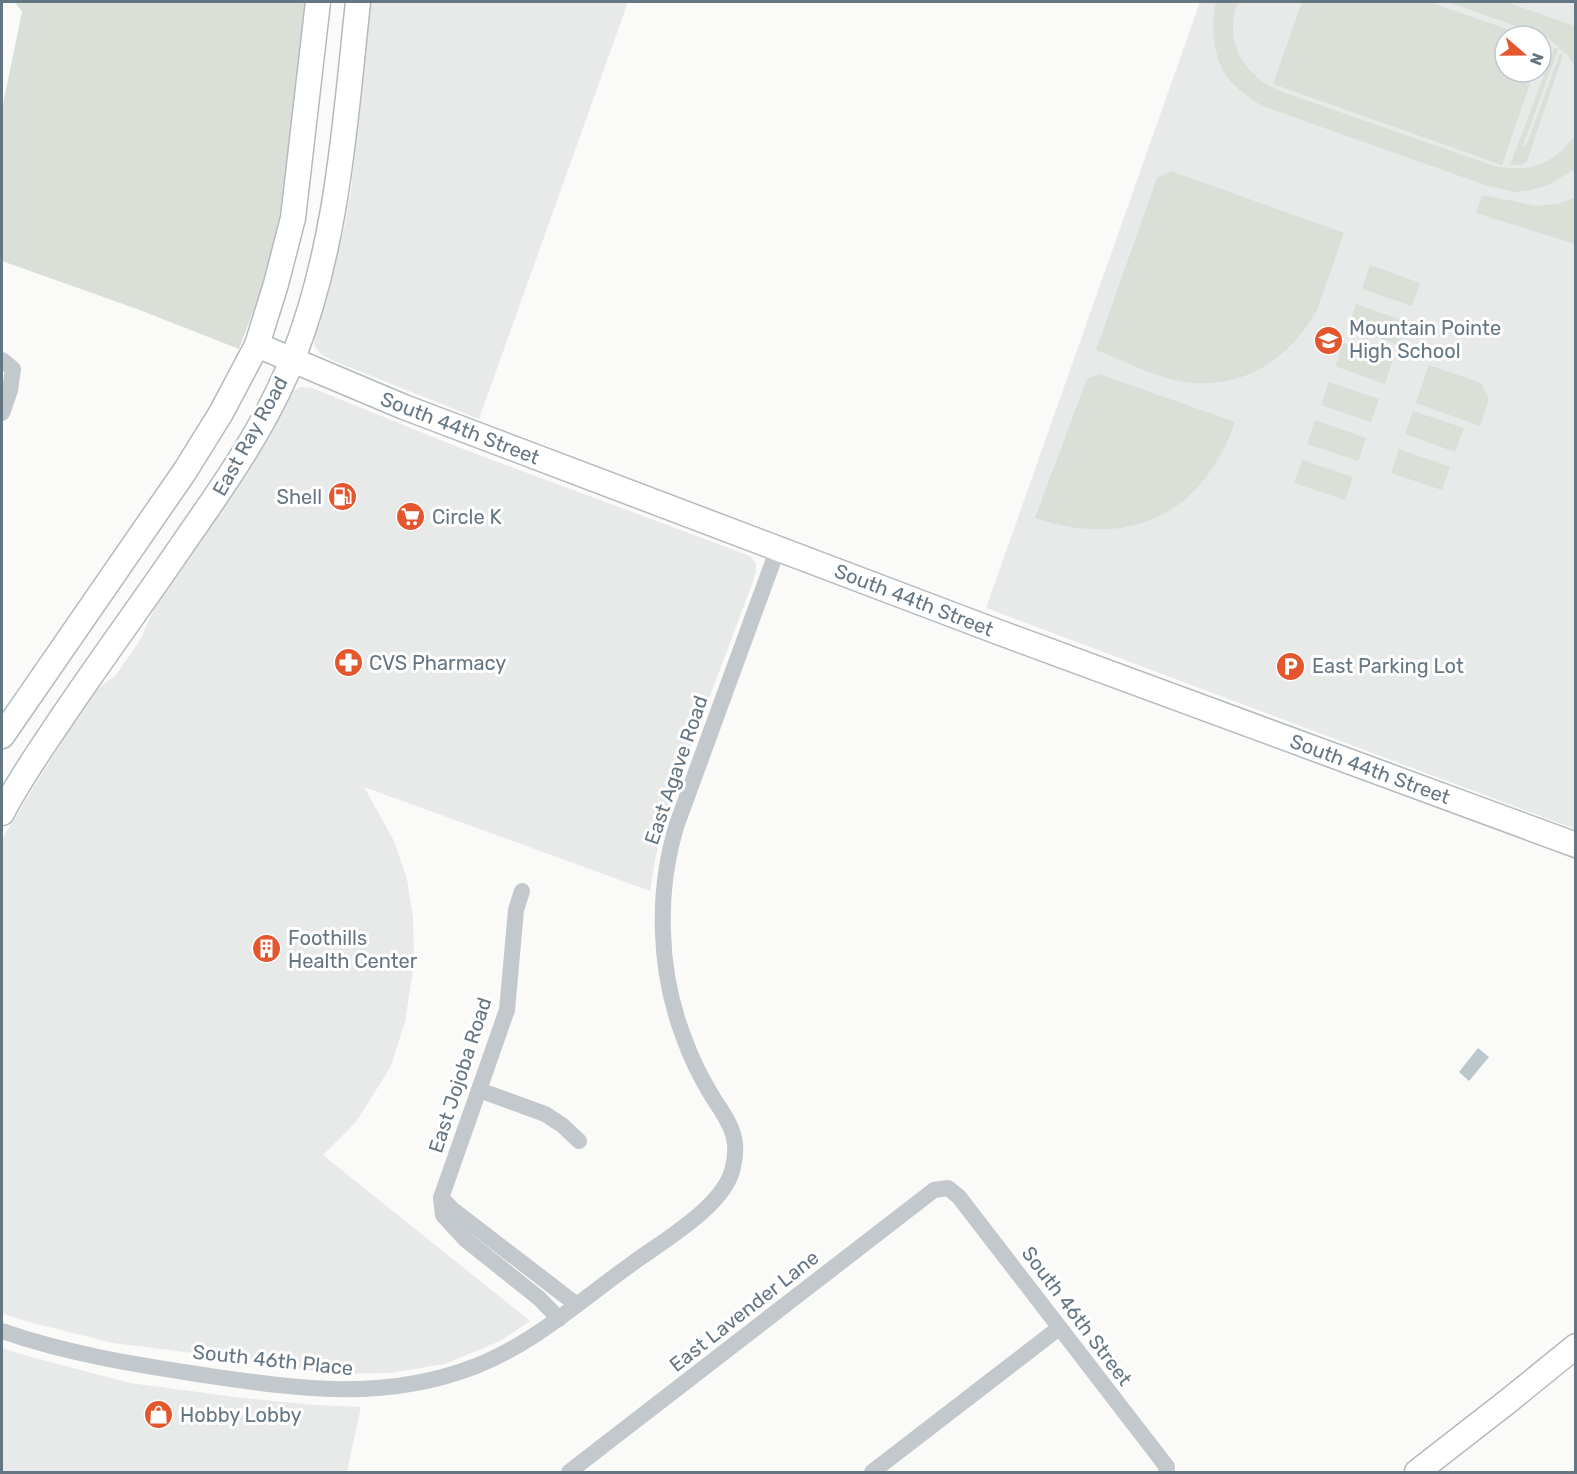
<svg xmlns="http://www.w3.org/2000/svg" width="1577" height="1474" font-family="Rubik,sans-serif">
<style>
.built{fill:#e8e9e9;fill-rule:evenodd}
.green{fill:#dadfd7}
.water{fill:#bbc7cb}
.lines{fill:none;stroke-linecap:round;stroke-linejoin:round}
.secondary-casing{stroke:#b3babf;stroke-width:27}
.street{stroke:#c3c8cc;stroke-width:16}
.secondary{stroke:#fff;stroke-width:24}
.labels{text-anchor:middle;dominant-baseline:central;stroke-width:6;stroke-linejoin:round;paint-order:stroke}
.poi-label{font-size:20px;fill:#657683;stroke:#fff;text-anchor:start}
.street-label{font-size:20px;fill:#657683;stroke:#fff}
</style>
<rect width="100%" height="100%" fill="#fafaf8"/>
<g class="built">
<polygon points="369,2 628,2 479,419 334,361 322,355 315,347 313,335 344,229 351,191"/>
<path d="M1200,2H1575V829L986,608ZM1505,36H1541V72H1505Z"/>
<polygon points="300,387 312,388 458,447 745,554 752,558 756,564 755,576 674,792 656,855 650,891 364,787 394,841 407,879 413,918 414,964 405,1022 390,1068 356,1122 323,1155 530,1321 500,1341 445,1364 389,1373 335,1374 225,1357 113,1343 25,1321 2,1313 2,839 91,694 116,675 140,640 162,592 253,461 293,391"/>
<polygon points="2,1348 31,1357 130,1383 243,1398 314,1405 361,1407 347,1472 2,1472"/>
</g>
<g class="green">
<polygon points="15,2 305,2 287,183 278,231 261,290 239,349 137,309 2,261 2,109 22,12"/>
<path d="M1216,2H1238C1223,41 1242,72 1277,90L1494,166C1530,173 1553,165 1575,135V169L1548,185L1531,190L1515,192L1488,186L1262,106C1251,99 1241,92 1232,83C1213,63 1210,27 1216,2Z"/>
<polygon points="1302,2 1429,2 1527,36 1505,36 1505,72 1534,72 1502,165 1273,84"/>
<polygon points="1448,2 1506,2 1575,26 1575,67 1568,56 1547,37"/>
<polygon points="1554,48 1558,49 1523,146 1526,146 1560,53 1563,55 1527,161 1521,165 1510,165"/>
<path d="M1171,171L1344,233L1317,310C1287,363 1236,394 1174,380C1147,373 1121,360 1096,350L1157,178Z"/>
<polygon points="1482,195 1537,206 1558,204 1575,197 1575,244 1476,213"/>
<polygon points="1370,265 1420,283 1412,306 1362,289"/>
<polygon points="1356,304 1407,322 1399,345 1348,328"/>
<polygon points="1343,343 1393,360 1385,384 1335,366"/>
<polygon points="1429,365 1481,383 1489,399 1480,426 1416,403"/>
<path d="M1099,374L1235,422C1202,516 1128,549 1035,518L1087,379Z"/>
<polygon points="1329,382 1379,399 1371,422 1321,405"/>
<polygon points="1413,411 1464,428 1455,452 1405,434"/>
<polygon points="1315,420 1366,438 1358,461 1307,444"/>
<polygon points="1399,449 1450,467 1442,490 1391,473"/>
<polygon points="1302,460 1353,477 1345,500 1294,483"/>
</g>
<polygon class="water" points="1478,1048 1489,1057 1469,1081 1459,1072"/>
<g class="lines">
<defs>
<g id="secondary">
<polyline points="257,345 404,407 998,632 1576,845"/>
<polyline points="2,736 185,471 221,413 257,345 276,284 293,218 318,2"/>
<path d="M2,813C20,778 43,746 65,713C105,654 147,597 187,538C227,481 267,423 293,358C338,244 345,122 358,2"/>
<polyline points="1417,1472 1507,1402 1576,1346"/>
</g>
</defs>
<use href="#secondary" class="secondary-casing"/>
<g class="street">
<polyline points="2,360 13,369 10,390 2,413"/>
<polyline points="522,891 516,910 507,1010 441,1198 443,1215 466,1240 540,1299 559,1319"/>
<polyline points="479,1090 545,1114 562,1125 579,1141"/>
<polyline points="441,1198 452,1209 577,1305"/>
<path d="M2,1331C65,1353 131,1364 197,1374C293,1388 382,1403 476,1366C535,1343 582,1299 633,1263C663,1241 726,1205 733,1167C735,1159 736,1147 734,1138C731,1123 720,1109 712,1096C701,1078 691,1058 684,1038C658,971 656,892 677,824L778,548"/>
<polyline points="569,1472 934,1190 948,1188 959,1197 1167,1467 1166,1472"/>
<polyline points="872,1472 1059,1328"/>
</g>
<use href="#secondary" class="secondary"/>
</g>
<defs>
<symbol id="school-disc" viewBox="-11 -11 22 22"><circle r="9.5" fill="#e4572e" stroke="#fff"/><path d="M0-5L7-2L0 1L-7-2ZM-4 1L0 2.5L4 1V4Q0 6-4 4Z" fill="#fff"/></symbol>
<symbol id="fuel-disc" viewBox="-11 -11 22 22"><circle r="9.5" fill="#e4572e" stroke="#fff"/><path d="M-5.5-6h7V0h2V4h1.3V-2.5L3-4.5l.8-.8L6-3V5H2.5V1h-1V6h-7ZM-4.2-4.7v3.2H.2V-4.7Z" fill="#fff"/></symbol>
<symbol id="supermarket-disc" viewBox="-11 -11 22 22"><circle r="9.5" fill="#e4572e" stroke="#fff"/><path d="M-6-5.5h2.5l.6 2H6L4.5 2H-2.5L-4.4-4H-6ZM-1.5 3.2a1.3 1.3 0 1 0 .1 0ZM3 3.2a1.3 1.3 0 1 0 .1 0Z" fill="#fff"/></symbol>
<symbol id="pharmacy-disc" viewBox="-11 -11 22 22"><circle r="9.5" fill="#e4572e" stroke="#fff"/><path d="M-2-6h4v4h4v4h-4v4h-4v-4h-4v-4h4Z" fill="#fff"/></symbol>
<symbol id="parking-disc" viewBox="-11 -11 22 22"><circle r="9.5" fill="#e4572e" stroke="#fff"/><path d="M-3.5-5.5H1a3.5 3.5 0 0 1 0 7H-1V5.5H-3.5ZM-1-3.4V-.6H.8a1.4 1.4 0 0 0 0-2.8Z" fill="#fff"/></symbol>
<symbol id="building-disc" viewBox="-11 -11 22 22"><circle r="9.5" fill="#e4572e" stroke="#fff"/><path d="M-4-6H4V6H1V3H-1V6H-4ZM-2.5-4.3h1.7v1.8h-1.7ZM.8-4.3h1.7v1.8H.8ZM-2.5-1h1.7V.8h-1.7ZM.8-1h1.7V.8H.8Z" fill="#fff"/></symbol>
<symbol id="shop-disc" viewBox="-11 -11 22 22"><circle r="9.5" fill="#e4572e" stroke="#fff"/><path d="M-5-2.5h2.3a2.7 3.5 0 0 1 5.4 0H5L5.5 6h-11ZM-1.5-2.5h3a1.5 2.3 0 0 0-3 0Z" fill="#fff"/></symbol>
</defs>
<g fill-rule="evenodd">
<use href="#school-disc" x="1312" y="324" width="33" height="33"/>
<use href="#fuel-disc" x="326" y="480" width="33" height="33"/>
<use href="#supermarket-disc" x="394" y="500" width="33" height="33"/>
<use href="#pharmacy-disc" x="332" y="646" width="33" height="33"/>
<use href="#parking-disc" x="1274" y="650" width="33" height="33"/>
<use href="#building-disc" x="250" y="932" width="33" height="33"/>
<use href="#shop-disc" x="142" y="1398" width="33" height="33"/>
</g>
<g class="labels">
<g class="poi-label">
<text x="1349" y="328">Mountain Pointe<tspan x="1349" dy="23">High School</tspan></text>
<text x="322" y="497" text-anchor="end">Shell</text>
<text x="432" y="517">Circle K</text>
<text x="369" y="663">CVS Pharmacy</text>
<text x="1312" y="666">East Parking Lot</text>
<text x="288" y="938">Foothills<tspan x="288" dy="23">Health Center</tspan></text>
<text x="180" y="1415">Hobby Lobby</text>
</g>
<g class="street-label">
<text transform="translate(460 428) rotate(21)">South 44th Street</text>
<text transform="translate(250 436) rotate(-61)">East Ray Road</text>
<text transform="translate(914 600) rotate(21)">South 44th Street</text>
<text transform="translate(1370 769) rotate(20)">South 44th Street</text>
<text transform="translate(676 770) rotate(-71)">East Agave Road</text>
<text transform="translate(460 1075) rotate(-72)">East Jojoba Road</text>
<text transform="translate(744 1311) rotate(-38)">East Lavender Lane</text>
<text transform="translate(1077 1316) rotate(53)">South 46th Street</text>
<text transform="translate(273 1360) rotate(6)">South 46th Place</text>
</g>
</g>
<rect width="1577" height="1474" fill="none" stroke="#657683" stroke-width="6"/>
<g transform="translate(1523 54) rotate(110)"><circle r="28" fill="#ffffff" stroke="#c1c8cd" stroke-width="1.5"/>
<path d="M0-4.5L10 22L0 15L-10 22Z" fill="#e4572e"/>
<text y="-9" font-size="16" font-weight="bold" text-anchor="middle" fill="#657683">N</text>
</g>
</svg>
